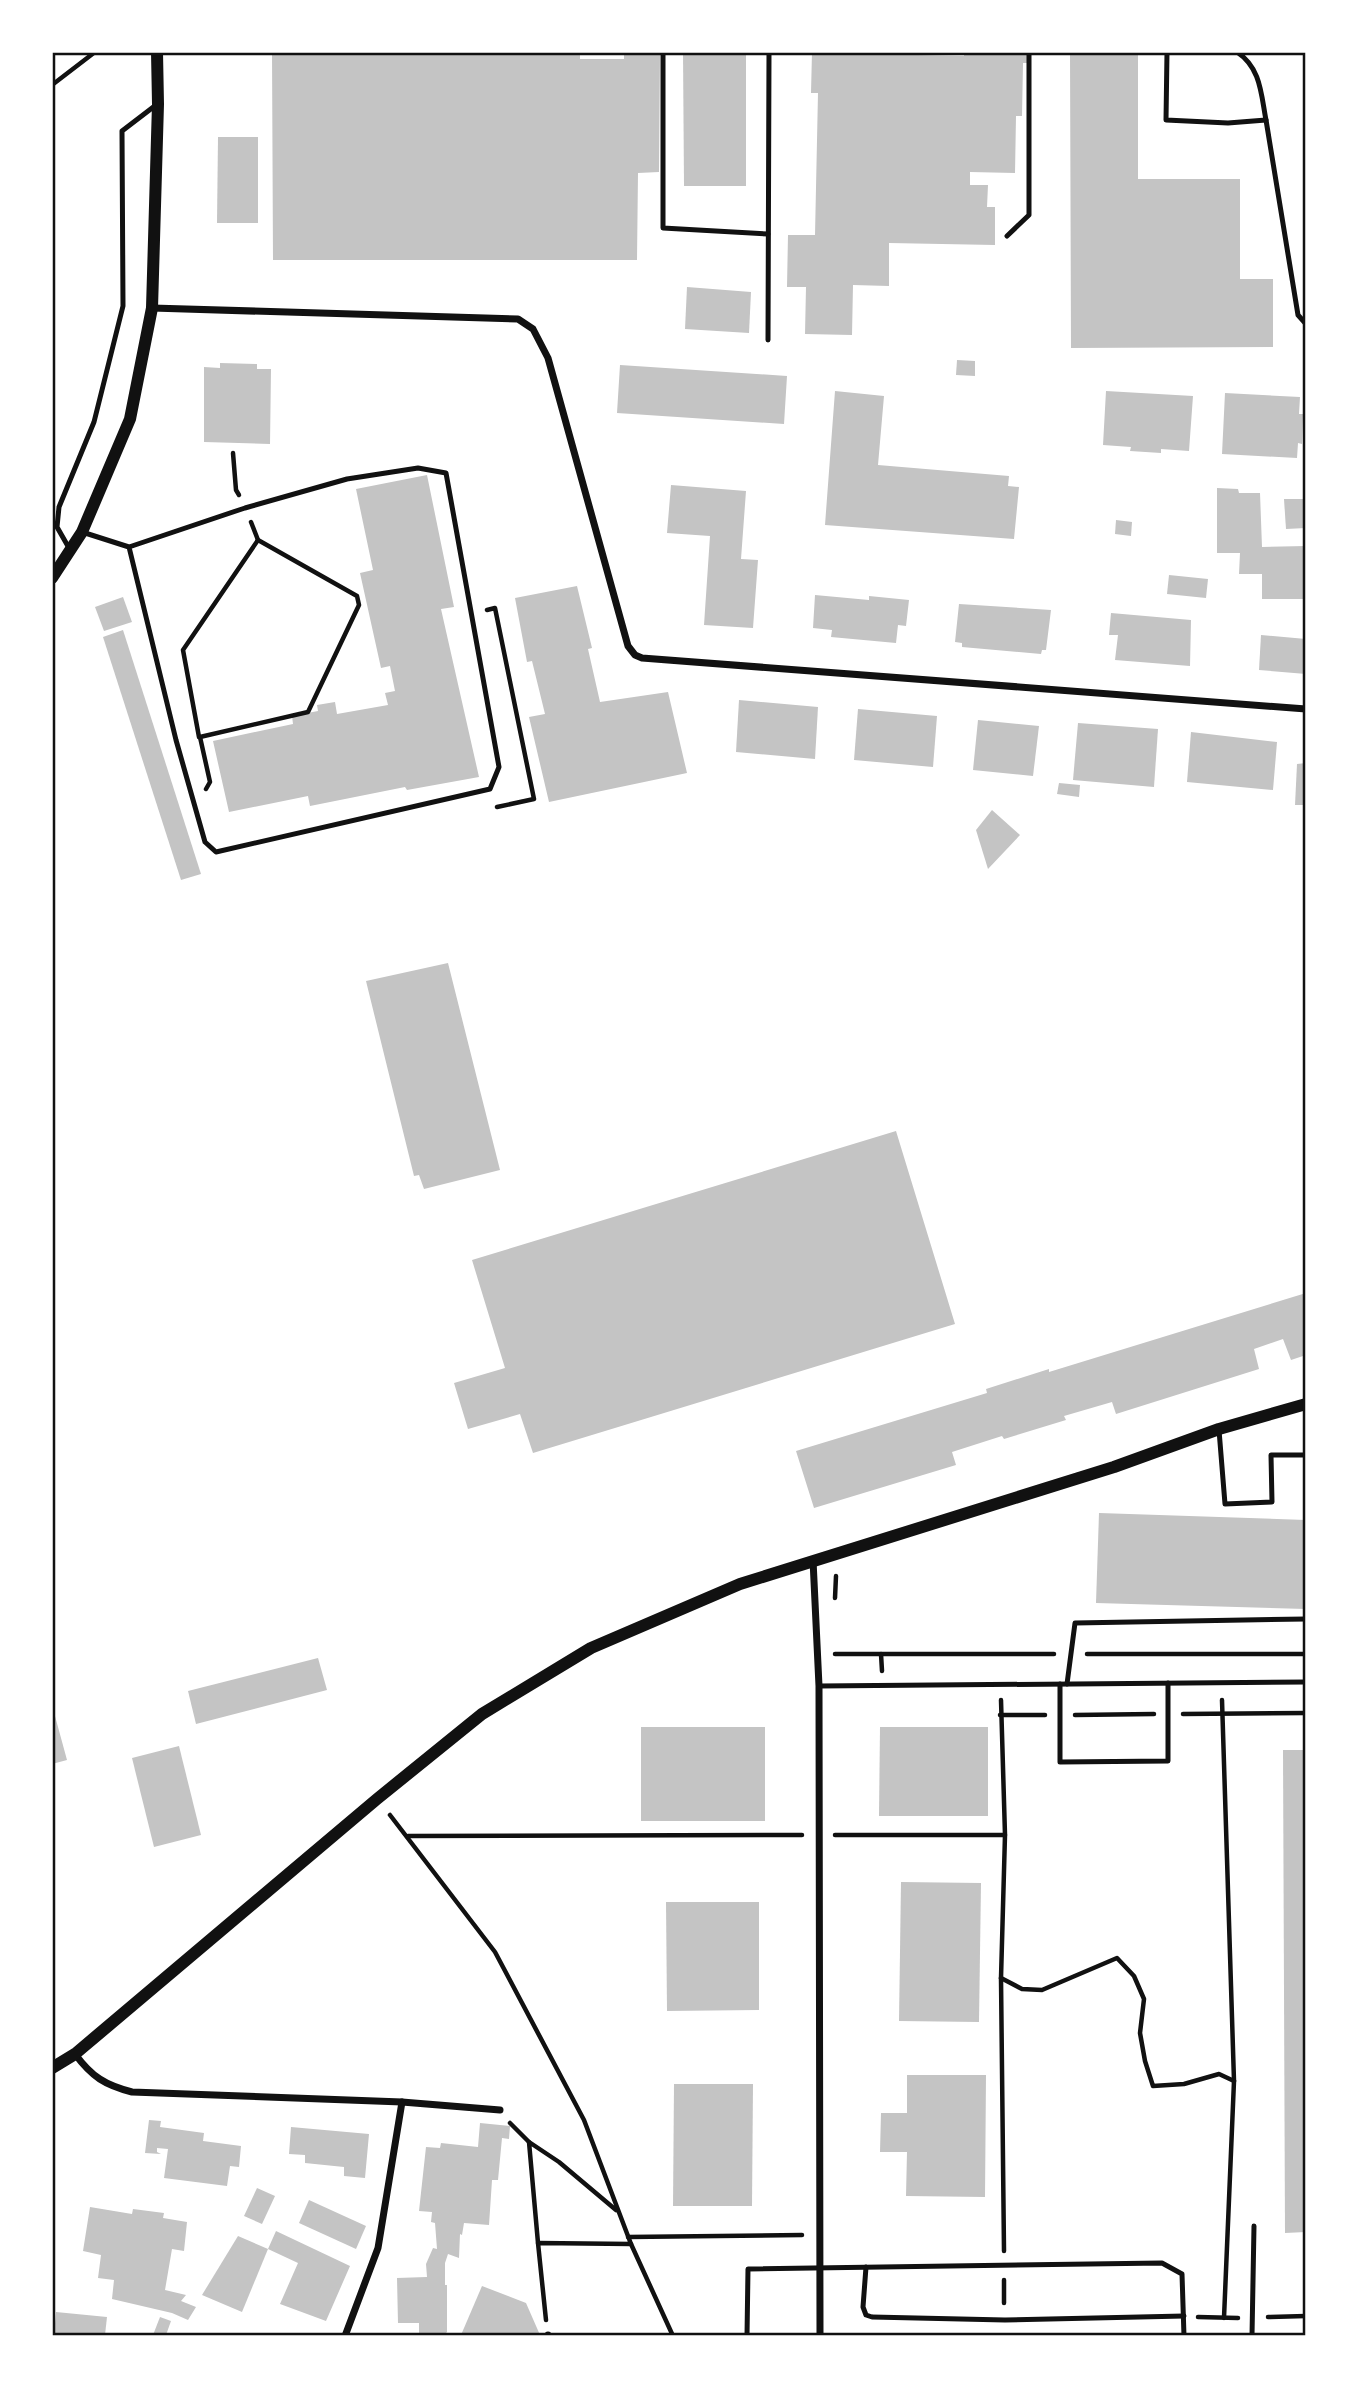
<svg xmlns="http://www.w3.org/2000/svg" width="1358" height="2388" font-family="Jost,sans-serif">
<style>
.building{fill:#c4c4c4}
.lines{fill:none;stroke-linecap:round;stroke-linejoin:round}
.path{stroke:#111;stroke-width:4.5}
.service{stroke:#111;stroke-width:5}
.minor{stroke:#111;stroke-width:7}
.tertiary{stroke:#111;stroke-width:12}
.neatline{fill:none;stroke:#111;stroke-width:2.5}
</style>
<rect width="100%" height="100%" fill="#fff"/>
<g class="building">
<polygon points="272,52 580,52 580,59 624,59 624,53 660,53 659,172 638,173 637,260 273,260"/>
<polygon points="683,52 746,52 746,186 684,186"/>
<polygon points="812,52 917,52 917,55 964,56 964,52 1027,52 1027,63 1023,63 1022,116 1016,116 1015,173 970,172 970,185 988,185 987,207 995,207 995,245 889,243 889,286 853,285 852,335 805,334 806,287 787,287 788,235 815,235 818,93 811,93"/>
<polygon points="1070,52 1138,52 1138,179 1240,179 1240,279 1273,279 1273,347 1071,348"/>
<polygon points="218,137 258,137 258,223 217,223"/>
<polygon points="687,287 751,292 749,333 685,329"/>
<polygon points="957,360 975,361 975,376 956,375"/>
<polygon points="220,363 257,364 257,369 271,369 270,444 204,442 204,367 220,368"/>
<polygon points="620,365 787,376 784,424 617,413"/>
<polygon points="835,391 884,396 878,465 1009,476 1008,486 1019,487 1014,539 825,525"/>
<polygon points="1106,391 1193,396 1189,451 1161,449 1161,453 1130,451 1131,447 1103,445"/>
<polygon points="1225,393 1300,397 1299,414 1303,414 1302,444 1298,443 1297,458 1222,454"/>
<polygon points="427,475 454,607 441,609 479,777 407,790 405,787 310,806 308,796 229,812 213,741 293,724 292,716 318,711 317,705 335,702 337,714 388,705 385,693 395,691 390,666 381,668 360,573 373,570 356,489"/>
<polygon points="671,485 746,491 741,559 758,560 753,628 704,625 710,536 667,533"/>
<polygon points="1217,488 1238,489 1239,493 1260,493 1262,547 1306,546 1306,599 1262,599 1262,574 1239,574 1240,553 1217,553"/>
<polygon points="1284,499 1306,499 1306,528 1286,529"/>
<polygon points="1116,520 1132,522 1131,536 1115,534"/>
<polygon points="1169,575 1208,579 1206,598 1167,594"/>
<polygon points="577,586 592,648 588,649 600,702 668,692 687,773 549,802 529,717 545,714 532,661 527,662 515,598"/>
<polygon points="815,595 869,600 869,596 909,600 906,626 898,625 896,643 831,637 832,630 813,628"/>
<polygon points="123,597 132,622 104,631 95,607"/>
<polygon points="959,604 1051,610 1046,650 1042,650 1041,654 962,647 962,643 955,642"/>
<polygon points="1111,613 1191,620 1190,666 1115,660 1118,635 1109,635"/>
<polygon points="123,630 201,874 181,880 103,637"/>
<polygon points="1261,635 1306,639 1306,674 1259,670"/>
<polygon points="739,700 818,707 815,759 736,752"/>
<polygon points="858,709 937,716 933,767 854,760"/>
<polygon points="978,720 1039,726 1033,776 973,770"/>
<polygon points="1078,723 1158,729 1154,787 1073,780"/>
<polygon points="1191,732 1277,742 1273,790 1187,782"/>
<polygon points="1306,763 1306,805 1295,805 1297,764"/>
<polygon points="1059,783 1080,785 1079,797 1057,794"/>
<polygon points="992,810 1020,835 988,869 976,830"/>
<polygon points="448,963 500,1170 424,1189 419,1175 414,1176 366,981"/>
<polygon points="896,1131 955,1324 533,1453 520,1414 468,1429 454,1383 505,1368 472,1260"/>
<polygon points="1306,1293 1306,1355 1291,1360 1283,1339 1254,1349 1259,1369 1116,1414 1112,1402 1064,1416 1066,1420 1004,1439 1002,1436 952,1452 956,1465 814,1508 796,1451 987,1393 986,1389 1049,1369 1049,1372"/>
<polygon points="1099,1513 1306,1520 1306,1609 1096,1603"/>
<polygon points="318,1658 327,1690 196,1724 188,1691"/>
<polygon points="52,1705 67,1760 52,1764"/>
<rect x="641" y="1727" width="124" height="94"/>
<polygon points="880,1727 988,1727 988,1816 879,1816"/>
<polygon points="179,1746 201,1835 154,1847 132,1758"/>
<polygon points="1283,1750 1306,1750 1306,2232 1285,2233"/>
<polygon points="901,1882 981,1883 979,2022 899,2021"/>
<polygon points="666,1902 759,1902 759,2010 667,2011"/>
<polygon points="907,2075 986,2075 985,2197 906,2196 907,2152 880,2152 881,2113 907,2113"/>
<polygon points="674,2084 753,2084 752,2206 673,2206"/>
<polygon points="149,2120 161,2121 160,2127 204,2133 203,2141 241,2146 239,2167 230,2166 227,2186 164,2178 168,2149 157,2148 157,2152 161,2154 145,2153"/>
<polygon points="480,2123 510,2126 509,2139 502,2138 498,2180 492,2180 489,2225 464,2223 462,2235 460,2234 459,2258 448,2254 445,2263 445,2285 447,2285 447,2332 444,2335 419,2335 419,2323 398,2323 397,2278 427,2277 426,2264 433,2248 437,2249 435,2223 431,2222 432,2212 419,2211 426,2147 440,2148 441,2143 478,2147"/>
<polygon points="291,2127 369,2134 365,2178 344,2176 344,2167 305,2163 305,2155 289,2154"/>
<polygon points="257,2188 275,2196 262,2224 244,2216"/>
<polygon points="309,2200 366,2226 356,2249 299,2223"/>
<polygon points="90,2207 132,2214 133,2209 164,2213 163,2218 187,2222 184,2251 172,2249 165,2290 186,2295 181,2301 196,2307 188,2320 172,2313 112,2299 114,2280 98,2278 101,2255 83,2251"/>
<polygon points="276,2231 350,2266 326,2321 280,2304 298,2263 268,2249"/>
<polygon points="238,2236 268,2249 242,2312 202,2295"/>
<polygon points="482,2286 526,2303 540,2335 461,2335"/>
<polygon points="56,2312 107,2317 105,2335 54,2335"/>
<polygon points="160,2317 171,2321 166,2335 153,2335"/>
</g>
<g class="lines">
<g class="path">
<polyline points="52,85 95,52"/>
<polyline points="233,453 236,490 239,495"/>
<polyline points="487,610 495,608 534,799 497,807"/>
<polyline points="199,737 183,650 258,540"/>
<polyline points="206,789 210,782 200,737 308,712 359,605 357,596 258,540 251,522"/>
<polyline points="835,1598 836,1576"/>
<polyline points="835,1654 1054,1654"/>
<polyline points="881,1654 882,1671"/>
<polyline points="1087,1654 1306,1654"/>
<polyline points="1001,1700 1005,1835 1001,1978 1004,2251"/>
<polyline points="1222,1700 1234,2081 1224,2318"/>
<polyline points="1183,1714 1306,1713"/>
<polyline points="1000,1715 1045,1715"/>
<polyline points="1075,1715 1154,1714"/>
<polyline points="390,1815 495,1952 584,2120 631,2244 538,2243 546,2320"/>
<polyline points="835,1835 1005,1835"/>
<polyline points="408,1836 802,1835"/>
<polyline points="1001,1978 1022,1989 1042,1990 1117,1958 1134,1976 1144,1999 1140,2033 1145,2061 1153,2086 1184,2084 1219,2074 1234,2081"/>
<polyline points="510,2123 529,2142"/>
<polyline points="628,2237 802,2235"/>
<polyline points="538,2243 529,2142 559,2162 616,2210"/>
<polyline points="631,2244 673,2336"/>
<polyline points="1004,2280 1004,2303"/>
<polyline points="1198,2317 1238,2318"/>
<polyline points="1268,2317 1306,2316"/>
</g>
<g class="service">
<polyline points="663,52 663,228 768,234"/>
<path d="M1167,52L1166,120L1228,123L1266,120C1261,94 1261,68 1237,52"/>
<polyline points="1266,120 1298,315 1306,324"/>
<polyline points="1007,236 1029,215 1029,52"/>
<polyline points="768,340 769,52"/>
<polyline points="82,532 129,547 176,740 205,842 216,852 490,789 499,767 446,473 418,468 347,479 245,508 129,547"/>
<polyline points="69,548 57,527 59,507 94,422 123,306 122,131 156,105"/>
<polyline points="1219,1430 1225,1504 1272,1502 1271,1455 1306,1455"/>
<polyline points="1060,1684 1060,1762 1168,1761 1168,1683"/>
<polyline points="1067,1684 1075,1623 1306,1619"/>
<polyline points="819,1686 1306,1682"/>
<polyline points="866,2267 863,2307 866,2315 872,2317 1005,2320 1184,2316"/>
<polyline points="747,2336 748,2269 1162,2263 1182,2274 1184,2336"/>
<polyline points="1252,2336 1254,2226"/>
</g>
<g class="minor">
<polyline points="152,308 518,319 533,329 548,358 628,646 635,655 642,658 1306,709"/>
<polyline points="813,1560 819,1686 820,2336"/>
<path d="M75,2054C92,2077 105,2085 132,2092L402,2102L500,2110"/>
<polyline points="548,2335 548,2336"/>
<polyline points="345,2336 378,2248 402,2102"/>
</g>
<g class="tertiary">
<polyline points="52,578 82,532 130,419 152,308 158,104 157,52"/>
<polyline points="52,2068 75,2054 377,1799 482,1714 591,1648 740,1584 1114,1467 1219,1429 1306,1404"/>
</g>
</g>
<rect width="1358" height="2388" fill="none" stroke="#ffffff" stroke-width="108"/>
<rect x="54" y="54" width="1250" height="2280" class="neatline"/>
</svg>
